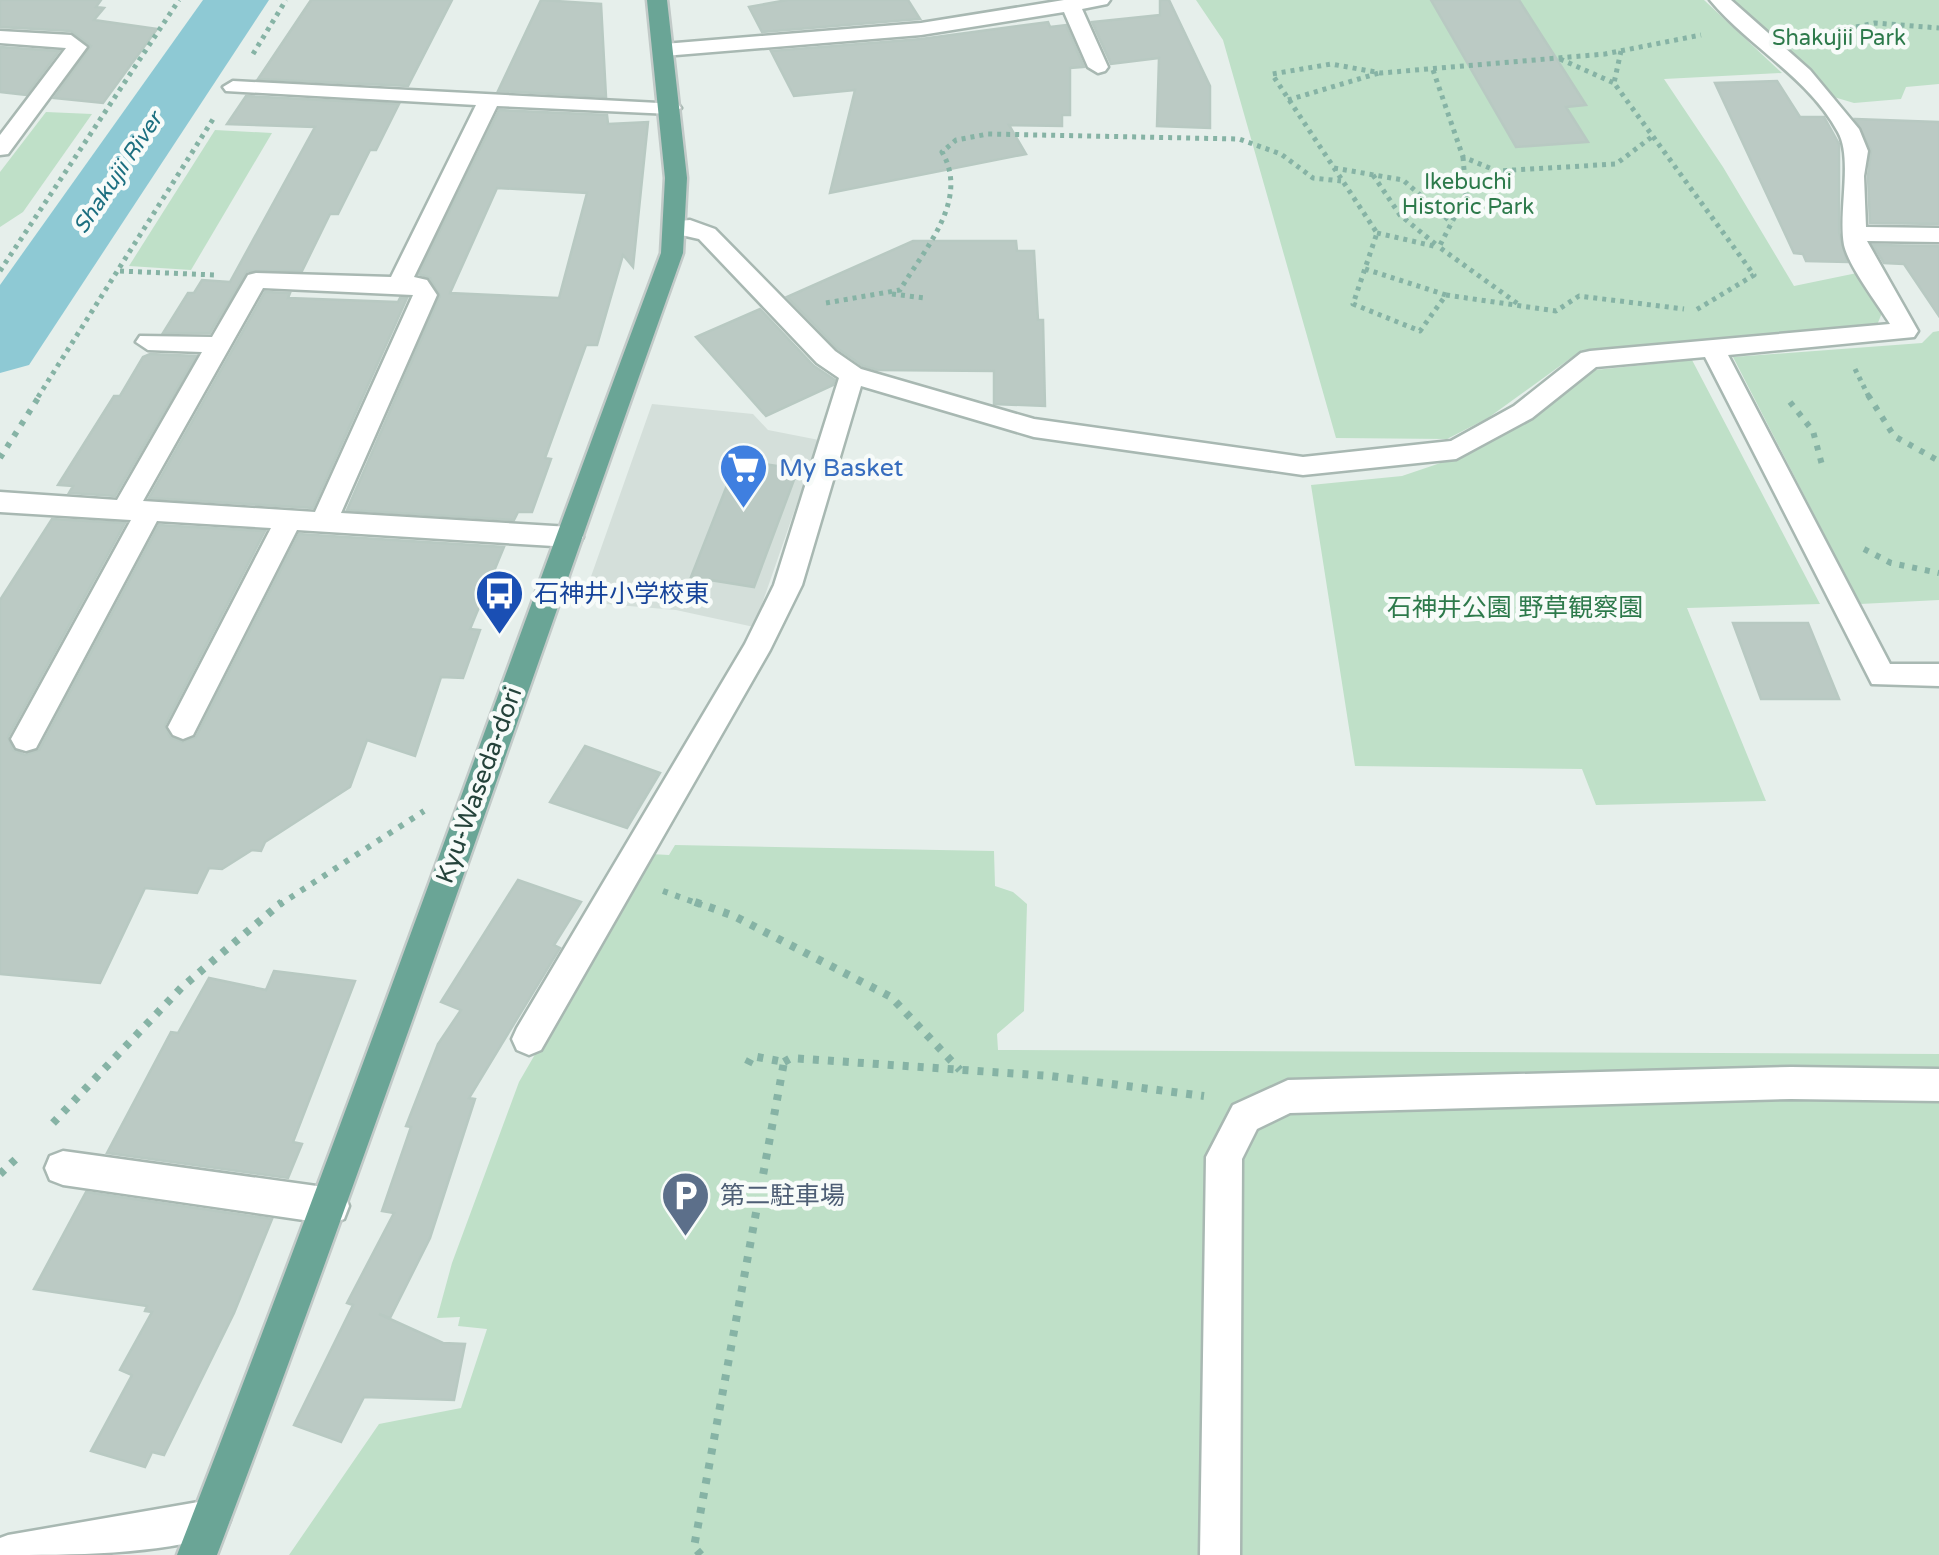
<svg xmlns="http://www.w3.org/2000/svg" width="1939" height="1555" font-family="'Varela Round','Noto Sans JP',sans-serif">
<style>
.built{fill:#d4dfda}
.green{fill:#bfe0c8}
.lines{fill:none;stroke-linecap:round;stroke-linejoin:round}
.river{fill:#8ec9d4;fill-rule:evenodd}
.building{fill:#bbcac4;stroke:#b8c9c2;stroke-width:2.5;fill-rule:evenodd}
.minor-casing{stroke:#a8b8b2;stroke-width:5}
.major-casing{stroke:#c2cac8;stroke-width:5}
.path-far2{stroke:#86b3a5;stroke-width:5;stroke-dasharray:4 5;stroke-linecap:butt}
.path-far1{stroke:#86b3a5;stroke-width:6;stroke-dasharray:5 8;stroke-linecap:butt}
.path{stroke:#86b3a5;stroke-width:8;stroke-dasharray:6 9;stroke-linecap:butt}
.minor{fill:#fff;fill-rule:evenodd}
.major{fill:#6aa596;fill-rule:evenodd}
.labels{text-anchor:middle;dominant-baseline:central;stroke-width:9;stroke-linejoin:round;paint-order:stroke}
.far-park-label{font-size:22px;fill:#2d7a4b;stroke:#f7fbf9}
.far-water-label{font-size:22px;font-style:italic;fill:#1c6f80;stroke:#f7fbf9}
.shop-label{font-size:25px;fill:#366cbe;stroke:#f7fbf9;text-anchor:start}
.transit-label{font-size:25px;fill:#164399;stroke:#f7fbf9;text-anchor:start}
.park-label{font-size:25px;fill:#2d7a4b;stroke:#f7fbf9}
.street-label{font-size:25px;fill:#24423a;stroke:#f7fbf9}
.service-label{font-size:25px;fill:#4e5e75;stroke:#f7fbf9;text-anchor:start}
</style>
<rect width="100%" height="100%" fill="#e6efeb"/>
<polygon class="built" points="652,404 753,414 768,430 819,440 754,627 676,610 582,602"/>
<g class="green">
<polygon points="1196,0 1704,0 1782,73 1664,79 1723,167 1794,286 1857,273 1882,313 1877,325 1582,350 1488,418 1447,439 1336,438 1223,40"/>
<polygon points="1726,0 1939,0 1939,84 1906,87 1901,99 1854,103 1827,95"/>
<polygon points="46,112 92,114 23,212 0,227 0,172"/>
<polygon points="215,130 272,133 191,270 129,266"/>
<polygon points="1939,331 1939,600 1860,604 1733,357 1922,343 1933,332"/>
<polygon points="1692,360 1820,604 1687,608 1766,801 1596,805 1582,769 1355,766 1311,485 1402,476 1473,452 1535,418 1595,370"/>
<polygon points="675,845 994,851 995,886 1013,892 1027,904 1024,1011 997,1034 998,1050 1939,1054 1939,1555 289,1555 379,1424 461,1408 487,1329 458,1326 460,1317 437,1318 452,1263 519,1082 651,854 669,855"/>
</g>
<g class="lines">
<polygon class="river" points="203,0 269,0 29,365 0,373 0,285"/>
</g>
<g class="building">
<polygon points="0,0 101,0 96,7 104,8 94,20 157,29 103,103 54,98 91,46 71,31 0,27"/>
<polygon points="311,0 452,0 408,86 258,79"/>
<polygon points="541,0 601,4 606,97 498,91"/>
<polygon points="787,0 908,0 920,19 762,32 749,7"/>
<polygon points="1160,0 1169,0 1210,86 1210,128 1157,126 1159,58 1111,64 1092,22 1160,15"/>
<polygon points="1431,0 1519,0 1586,105 1566,107 1588,142 1516,147"/>
<polygon points="1048,22 1050,27 1066,25 1084,67 1070,68 1070,115 1062,115 1062,126 1009,125 1026,154 830,193 855,90 794,96 771,51 921,39"/>
<polygon points="0,47 59,51 26,95 0,92"/>
<polygon points="1777,81 1800,117 1824,117 1839,144 1839,232 1847,262 1806,261 1803,254 1794,253 1715,83"/>
<polygon points="246,96 399,104 376,150 370,150 338,214 330,214 302,271 247,271 210,333 163,333 188,293 194,293 202,280 230,282 315,127 227,124"/>
<path d="M499,110L607,115L608,124L648,122L633,267L623,255L597,345H586L545,458L551,459L532,512H518L514,520L347,510L440,296L430,278L419,274ZM497,188L587,193L559,298L450,293Z"/>
<polygon points="1855,119 1939,122 1939,224 1870,223 1868,176 1871,150"/>
<polygon points="913,241 1016,241 1017,251 1034,251 1038,320 1043,320 1045,406 994,404 994,371 877,370 863,366 837,348 787,297"/>
<polygon points="1873,245 1939,246 1939,316 1904,264 1884,263"/>
<polygon points="265,292 290,293 288,298 398,302 400,298 407,298 313,508 149,498"/>
<polygon points="760,309 814,366 835,380 833,385 766,416 696,337"/>
<polygon points="150,354 196,356 115,496 69,493 73,486 58,485 114,396 120,396 143,357"/>
<polygon points="737,460 798,469 754,587 691,577"/>
<polygon points="52,519 125,523 8,737 13,750 25,755 39,750 159,525 265,531 165,725 170,737 182,742 196,737 299,534 504,547 470,629 480,630 463,678 441,677 415,756 367,740 350,787 265,842 261,851 252,850 222,869 209,868 197,893 145,888 100,983 0,974 0,600"/>
<polygon points="1733,623 1808,623 1839,699 1761,699"/>
<polygon points="585,746 660,773 627,828 550,802"/>
<polygon points="518,880 581,902 554,945 560,948 469,1098 475,1099 430,1238 390,1318 379,1314 443,1343 465,1344 454,1400 364,1397 341,1442 294,1425 353,1305 347,1303 394,1213 382,1211 411,1127 406,1126 438,1044 461,1010 441,1002"/>
<polygon points="274,971 355,981 293,1142 302,1144 288,1178 107,1153 171,1032 178,1033 209,978 266,990"/>
<polygon points="86,1192 272,1219 234,1313 164,1455 152,1452 145,1467 91,1451 132,1375 120,1370 152,1312 145,1311 147,1306 34,1289"/>
</g>
<g class="lines">
<defs>
<g id="minor">
<polygon points="1064,0 1110,0 1107,4 1082,9 1108,67 1105,71 1098,73 1088,67 1064,12 921,35 664,56 654,50 664,44 921,23"/>
<path d="M1710,0H1731L1810,70L1859,129L1868,151L1864,176L1866,227L1939,228V242L1867,241L1918,331L1914,337L1728,355L1890,664H1939V686L1872,684L1705,357L1596,367L1532,418L1456,459L1303,475L1034,437L861,386L802,585L770,650L541,1050L529,1055L517,1050L512,1039L517,1028L745,644L774,585L839,378L817,363L699,239L668,232L665,227L668,222L690,220L715,229L835,351L861,369L1034,419L1303,457L1451,441L1514,406L1581,353L1590,351L1890,324C1878,304 1849,267 1844,245C1838,212 1853,158 1838,132C1808,77 1749,47 1710,0Z"/>
<polygon points="0,31 71,35 87,47 8,154 0,155 0,135 66,48 0,43"/>
<path d="M233,81L678,104L681,108L671,114L497,106L414,277L427,280L437,295L341,513L570,527L579,530L583,537L579,544L570,547L297,530L193,735L183,739L173,735L168,727L271,528L157,521L36,748L26,751L16,748L11,739L131,520L0,512V492L117,500L202,352L148,350L136,342L140,336L212,337L248,275L256,273L391,277L476,105L226,91L223,87ZM263,288L413,295L315,512L143,501Z"/>
<polygon points="1791,1067 1939,1069 1939,1101 1791,1099 1290,1113 1257,1129 1242,1159 1240,1555 1200,1555 1206,1157 1233,1105 1288,1080"/>
<polygon points="63,1151 331,1188 344,1193 349,1206 344,1219 331,1224 63,1185 50,1180 45,1168 50,1156"/>
<path d="M210,1500L224,1506L230,1520L224,1534C155,1555 73,1555 0,1555V1538L8,1535Z"/>
</g>
<path id="major" d="M647,0H667L687,178L683,253C528,687 380,1124 217,1555H177C345,1124 499,687 661,253L665,178Z"/>
</defs>
<use href="#minor" class="minor-casing"/>
<use href="#major" class="major-casing"/>
<g class="path-far2">
<polyline points="1812,36 1875,23 1939,28"/>
<polyline points="1621,51 1614,83 1754,275 1696,310"/>
<polyline points="253,54 286,0"/>
<polyline points="1560,59 1614,83"/>
<polyline points="1433,70 1463,157 1497,171 1616,164 1653,136"/>
<polyline points="1288,100 1379,73"/>
<polyline points="1463,157 1466,195 1439,247 1518,304"/>
<polyline points="1334,168 1403,180 1452,223"/>
<polyline points="1373,175 1400,215 1439,247"/>
<polyline points="1377,233 1438,247"/>
<polyline points="1365,269 1446,295 1420,331 1353,304 1377,233 1272,74 1331,64 1381,73 1605,54 1701,35"/>
<polyline points="0,271 179,0"/>
<polyline points="120,271 214,275"/>
<polyline points="892,294 925,298"/>
<polyline points="1446,295 1556,311 1579,296 1684,309"/>
<path d="M826,303L900,290C925,248 970,200 942,152L956,140L988,134L1239,139L1281,154L1313,178L1341,181"/>
<polyline points="1855,369 1869,397"/>
<polyline points="38,397 215,116"/>
</g>
<g class="path-far1">
<polyline points="1868,395 1894,436 1939,461"/>
<polyline points="1790,402 1813,431 1822,465"/>
<polyline points="0,458 40,395"/>
<polyline points="1864,549 1891,563 1939,573"/>
<polyline points="663,891 702,905"/>
<polyline points="279,905 424,811"/>
</g>
<g class="path">
<polyline points="695,902 734,916 891,997 960,1070"/>
<polyline points="784,1062 791,1058 1050,1076 1204,1096"/>
<polyline points="53,1123 181,988 282,902"/>
<polyline points="0,1174 19,1156"/>
<polyline points="701,1555 694,1547 784,1062 752,1056 744,1072"/>
</g>
<use href="#minor" class="minor"/>
<use href="#major" class="major"/>
</g>
<defs>
<symbol id="supermarket-pin" viewBox="-11 -11 22 30"><path d="M0 17L-7.5 6A9.5 9.5 0 1 1 7.5 6Z" fill="#3f7fe0" stroke="#f7fbf9"/><path d="M-6-5.5h2.5l.6 2H6L4.5 2H-2.5L-4.4-4H-6ZM-1.5 3.2a1.3 1.3 0 1 0 .1 0ZM3 3.2a1.3 1.3 0 1 0 .1 0Z" fill="#fff"/></symbol>
<symbol id="bus-pin" viewBox="-11 -11 22 30"><path d="M0 17L-7.5 6A9.5 9.5 0 1 1 7.5 6Z" fill="#1a4fb4" stroke="#f7fbf9"/><path d="M-5-6H5V4H4V6H2V4H-2V6H-4V4H-5ZM-3.5-4V0h7V-4ZM-3.5 1.2v1.5H-2V1.2ZM2 1.2v1.5H3.5V1.2Z" fill="#fff"/></symbol>
<symbol id="parking-pin" viewBox="-11 -11 22 30"><path d="M0 17L-7.5 6A9.5 9.5 0 1 1 7.5 6Z" fill="#5c6f8a" stroke="#f7fbf9"/><path d="M-3.5-5.5H1a3.5 3.5 0 0 1 0 7H-1V5.5H-3.5ZM-1-3.4V-.6H.8a1.4 1.4 0 0 0 0-2.8Z" fill="#fff"/></symbol>
</defs>
<g fill-rule="evenodd">
<use href="#supermarket-pin" x="716" y="440" width="55" height="75"/>
<use href="#bus-pin" x="472" y="566" width="55" height="75"/>
<use href="#parking-pin" x="658" y="1168" width="55" height="75"/>
</g>
<g class="labels">
<g class="far-park-label">
<text x="1839" y="38">Shakujii Park</text>
<text x="1468" y="182">Ikebuchi<tspan x="1468" dy="25">Historic Park</tspan></text>
</g>
<g class="far-water-label">
<text transform="translate(118 173) rotate(-56)">Shakujii River</text>
</g>
<g class="shop-label">
<text x="779" y="468">My Basket</text>
</g>
<g class="transit-label">
<text x="534" y="594">石神井小学校東</text>
</g>
<g class="park-label">
<text x="1515" y="608">石神井公園 野草観察園</text>
</g>
<g class="street-label">
<text transform="translate(479 785) rotate(-70)">Kyu-Waseda-dori</text>
</g>
<g class="service-label">
<text x="720" y="1196">第二駐車場</text>
</g>
</g>
</svg>
